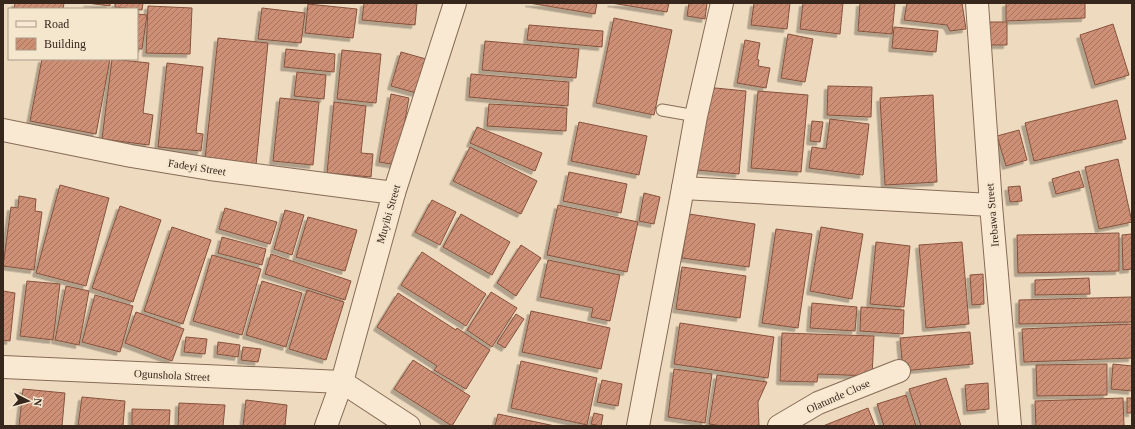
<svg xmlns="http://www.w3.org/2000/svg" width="1135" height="429" font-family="'Times New Roman',serif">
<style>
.building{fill:url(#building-hatch);stroke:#86523d;filter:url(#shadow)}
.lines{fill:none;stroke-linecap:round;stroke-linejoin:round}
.service-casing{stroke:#876b57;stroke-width:13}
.minor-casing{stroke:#876b57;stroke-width:24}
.service{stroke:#f9e9d2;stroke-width:11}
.minor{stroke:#f9e9d2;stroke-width:22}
.labels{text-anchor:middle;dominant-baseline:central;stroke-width:4;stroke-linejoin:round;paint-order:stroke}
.street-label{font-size:11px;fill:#36261c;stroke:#f5e6ce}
</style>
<defs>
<pattern id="building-hatch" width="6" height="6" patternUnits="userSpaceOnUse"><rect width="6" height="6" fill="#cd8f74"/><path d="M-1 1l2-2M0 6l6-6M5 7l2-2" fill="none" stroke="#a7755e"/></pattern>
<filter id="shadow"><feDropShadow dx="-3.5" dy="3.5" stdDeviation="0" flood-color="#0004"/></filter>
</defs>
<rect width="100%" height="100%" fill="#eedbbf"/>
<g class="building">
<polygon points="15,3 64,3 63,9 14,9"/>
<polygon points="87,3 110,3 110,6"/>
<polygon points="115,3 143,3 142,10 115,7"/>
<polygon points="364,3 417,3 415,25 362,20"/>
<polygon points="529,3 597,3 595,14"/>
<polygon points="611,3 669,3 667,12"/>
<polygon points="689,3 707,3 705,19 687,16"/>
<polygon points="754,3 790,3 787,29 751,25"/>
<polygon points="803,3 843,3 840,34 800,29"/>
<polygon points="860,3 895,3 892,34 858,31"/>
<polygon points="907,3 962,3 966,29 950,31 947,25 904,20"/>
<polygon points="1006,3 1085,3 1085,18 1006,21"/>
<polygon points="308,4 357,9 353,38 305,33"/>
<polygon points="148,6 192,8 190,54 146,53"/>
<polygon points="262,8 305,13 301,43 258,39"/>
<polygon points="137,14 147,15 142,49 137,49"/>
<polygon points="614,18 672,30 654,115 596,103"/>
<polygon points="988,22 1007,22 1007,45 987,45"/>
<polygon points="1113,24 1129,75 1095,85 1080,35"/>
<polygon points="529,25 603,31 602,47 527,40"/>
<polygon points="894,27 938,31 936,52 892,48"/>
<polygon points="788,34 813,39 805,82 781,78"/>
<polygon points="218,38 268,43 256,165 205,159"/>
<polygon points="745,40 760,43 757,59 759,60 758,66 770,68 766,88 737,83"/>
<polygon points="485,41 579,49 576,78 482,70"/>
<polygon points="286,49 335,54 334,72 284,67"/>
<polygon points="342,50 381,54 376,103 337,99"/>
<polygon points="401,52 426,59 416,93 391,86"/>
<polygon points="42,59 110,59 96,134 30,121"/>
<polygon points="112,59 149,63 143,113 153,115 149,145 102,139"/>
<polygon points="167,63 203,67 196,133 203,134 201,151 158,147"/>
<polygon points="297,72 326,75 324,99 294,96"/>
<polygon points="471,74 569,82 568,106 469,97"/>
<polygon points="828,86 872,87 871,117 827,115"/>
<polygon points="705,87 746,91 739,174 697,170"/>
<polygon points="758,91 808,95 801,172 751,168"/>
<polygon points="391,94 409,98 397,165 379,162"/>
<polygon points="933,95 937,182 885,185 880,98"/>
<polygon points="280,98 319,102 313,165 273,161"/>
<polygon points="1117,100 1126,139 1034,161 1025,123"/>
<polygon points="334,102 366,106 361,153 373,154 371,177 327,173"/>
<polygon points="489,104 567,108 566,131 487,126"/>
<polygon points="830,119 869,124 863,175 809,168 812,147 826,149"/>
<polygon points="812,121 823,122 820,142 810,141"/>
<polygon points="579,122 647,136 639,175 571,161"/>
<polygon points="477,127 542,153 535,171 470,143"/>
<polygon points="1019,130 1027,160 1006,166 997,136"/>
<polygon points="470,147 537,181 521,214 453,181"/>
<polygon points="1118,159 1132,222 1099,229 1085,167"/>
<polygon points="1079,171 1084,187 1056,194 1052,179"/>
<polygon points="569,172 627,184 621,213 563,201"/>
<polygon points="60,185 109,198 86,286 36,273"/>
<polygon points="1020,186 1022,201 1010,202 1008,187"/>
<polygon points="644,193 660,197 654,224 639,221"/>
<polygon points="19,196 36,199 35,211 42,212 34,270 3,266 11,207 18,208"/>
<polygon points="432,200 456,212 440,245 415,232"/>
<polygon points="558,205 638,222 627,272 547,255"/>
<polygon points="120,206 161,220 133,302 92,288"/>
<polygon points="225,208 277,222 270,244 219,229"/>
<polygon points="285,210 304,215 292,255 274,249"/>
<polygon points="461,214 510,242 492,275 443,247"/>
<polygon points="689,214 755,224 749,267 682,258"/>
<polygon points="308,217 357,230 345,271 296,257"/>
<polygon points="172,227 211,240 183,324 144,311"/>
<polygon points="821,227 863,234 852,299 810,291"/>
<polygon points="776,229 812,234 798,328 762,323"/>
<polygon points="1119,233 1119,271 1018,273 1017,235"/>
<polygon points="1132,234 1132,269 1123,270 1122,235"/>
<polygon points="222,237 266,249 262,265 218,253"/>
<polygon points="876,242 910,246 904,307 870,304"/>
<polygon points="962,242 969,324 926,328 919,245"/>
<polygon points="521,245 541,258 516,296 497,283"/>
<polygon points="422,252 486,294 466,326 401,285"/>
<polygon points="271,254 351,281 345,300 265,274"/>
<polygon points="212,255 261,269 242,335 193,321"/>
<polygon points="548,260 620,275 610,321 591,317 593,308 540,297"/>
<polygon points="682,267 746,276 740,318 676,309"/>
<polygon points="983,274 984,304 972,305 970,275"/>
<polygon points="1089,278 1090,294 1035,295 1035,280"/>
<polygon points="27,281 60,284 53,340 20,336"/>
<polygon points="262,281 302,293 286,347 246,335"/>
<polygon points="66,286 89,291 79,345 55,340"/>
<polygon points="307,290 344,302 326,360 289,349"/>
<polygon points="3,291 15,293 10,341 3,340"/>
<polygon points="491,292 517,308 492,347 467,330"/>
<polygon points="398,293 456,330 457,328 490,350 466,389 434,370 437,366 377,327"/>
<polygon points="95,295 133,306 120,352 82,342"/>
<polygon points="1132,297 1132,322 1019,324 1019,300"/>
<polygon points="812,303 857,307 855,331 810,328"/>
<polygon points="861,307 904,310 903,334 860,331"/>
<polygon points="531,311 610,328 601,369 522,352"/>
<polygon points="136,312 184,329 172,361 125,343"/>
<polygon points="516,314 524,319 505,348 497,343"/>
<polygon points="680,323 774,337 768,378 674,364"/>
<polygon points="1132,324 1132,358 1024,362 1022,329"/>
<polygon points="970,332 973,364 903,371 900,338"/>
<polygon points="782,333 874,336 872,376 818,374 817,382 780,381"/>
<polygon points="186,337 207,339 205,354 184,352"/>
<polygon points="218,342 240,345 238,357 217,354"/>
<polygon points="243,347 261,349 258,362 241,360"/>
<polygon points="413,360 470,396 452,426 394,389"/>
<polygon points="521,361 597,378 587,425 511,408"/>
<polygon points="1107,364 1107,395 1037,396 1036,365"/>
<polygon points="1113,364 1132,366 1132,391 1111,389"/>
<polygon points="674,369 712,374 705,423 668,417"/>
<polygon points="717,375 767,382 758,402 759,426 722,426 709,424"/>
<polygon points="946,378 961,426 921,426 909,389"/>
<polygon points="602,380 622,384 618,406 597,402"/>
<polygon points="988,383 989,409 967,411 965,385"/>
<polygon points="23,389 65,393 62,426 19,426"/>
<polygon points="906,395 916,426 884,426 877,404"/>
<polygon points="82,397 125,401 123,426 78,426"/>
<polygon points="1123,398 1124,426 1036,426 1035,401"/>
<rect x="1127" y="398" width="5" height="15"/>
<polygon points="246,400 287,405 285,426 243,426"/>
<polygon points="179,403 225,405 223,426 178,426"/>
<polygon points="868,408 875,426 823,426"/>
<polygon points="132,409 170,410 169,426 132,426"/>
<polygon points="594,413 603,415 601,426 591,424"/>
<polygon points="498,414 555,426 495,426"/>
</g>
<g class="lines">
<defs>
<polyline id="service" points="662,110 696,116"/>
<g id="minor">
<polyline points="977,3 991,205 1010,426"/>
<polyline points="3,130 131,156 210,169 394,193"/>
<polyline points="683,188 991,205"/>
<polyline points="3,367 342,382 409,426"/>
<polyline points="326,426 342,382 394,193 455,3"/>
<polyline points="638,426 683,188 696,116 722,3"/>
<polyline points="779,426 818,403 899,371"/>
</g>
</defs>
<use href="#service" class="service-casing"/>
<use href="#minor" class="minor-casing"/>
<use href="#service" class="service"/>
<use href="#minor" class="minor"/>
</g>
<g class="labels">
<g class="street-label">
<text transform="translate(197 167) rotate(9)">Fadeyi Street</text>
<text transform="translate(388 214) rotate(-74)">Muyibi Street</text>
<text transform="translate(992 215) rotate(-95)">Irebawa Street</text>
<text transform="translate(172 375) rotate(3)">Ogunshola Street</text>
<text transform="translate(838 396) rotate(-24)">Olatunde Close</text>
</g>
</g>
<rect width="1135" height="429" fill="none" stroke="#36261c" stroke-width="8"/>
<rect x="8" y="8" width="130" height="52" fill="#f5e6ce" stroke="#a99987"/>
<rect x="16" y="21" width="20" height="6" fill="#f9e9d2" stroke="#a99987"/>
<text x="44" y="28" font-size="12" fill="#36261c">Road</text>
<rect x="16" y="38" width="20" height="12" fill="url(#building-hatch)" stroke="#a99987"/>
<text x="44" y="48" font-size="12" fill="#36261c">Building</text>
<g transform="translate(28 401) rotate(96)" stroke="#f5e6ce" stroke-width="3" paint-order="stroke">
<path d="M0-3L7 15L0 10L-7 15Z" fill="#36261c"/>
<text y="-6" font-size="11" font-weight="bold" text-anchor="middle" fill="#36261c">N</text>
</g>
</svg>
